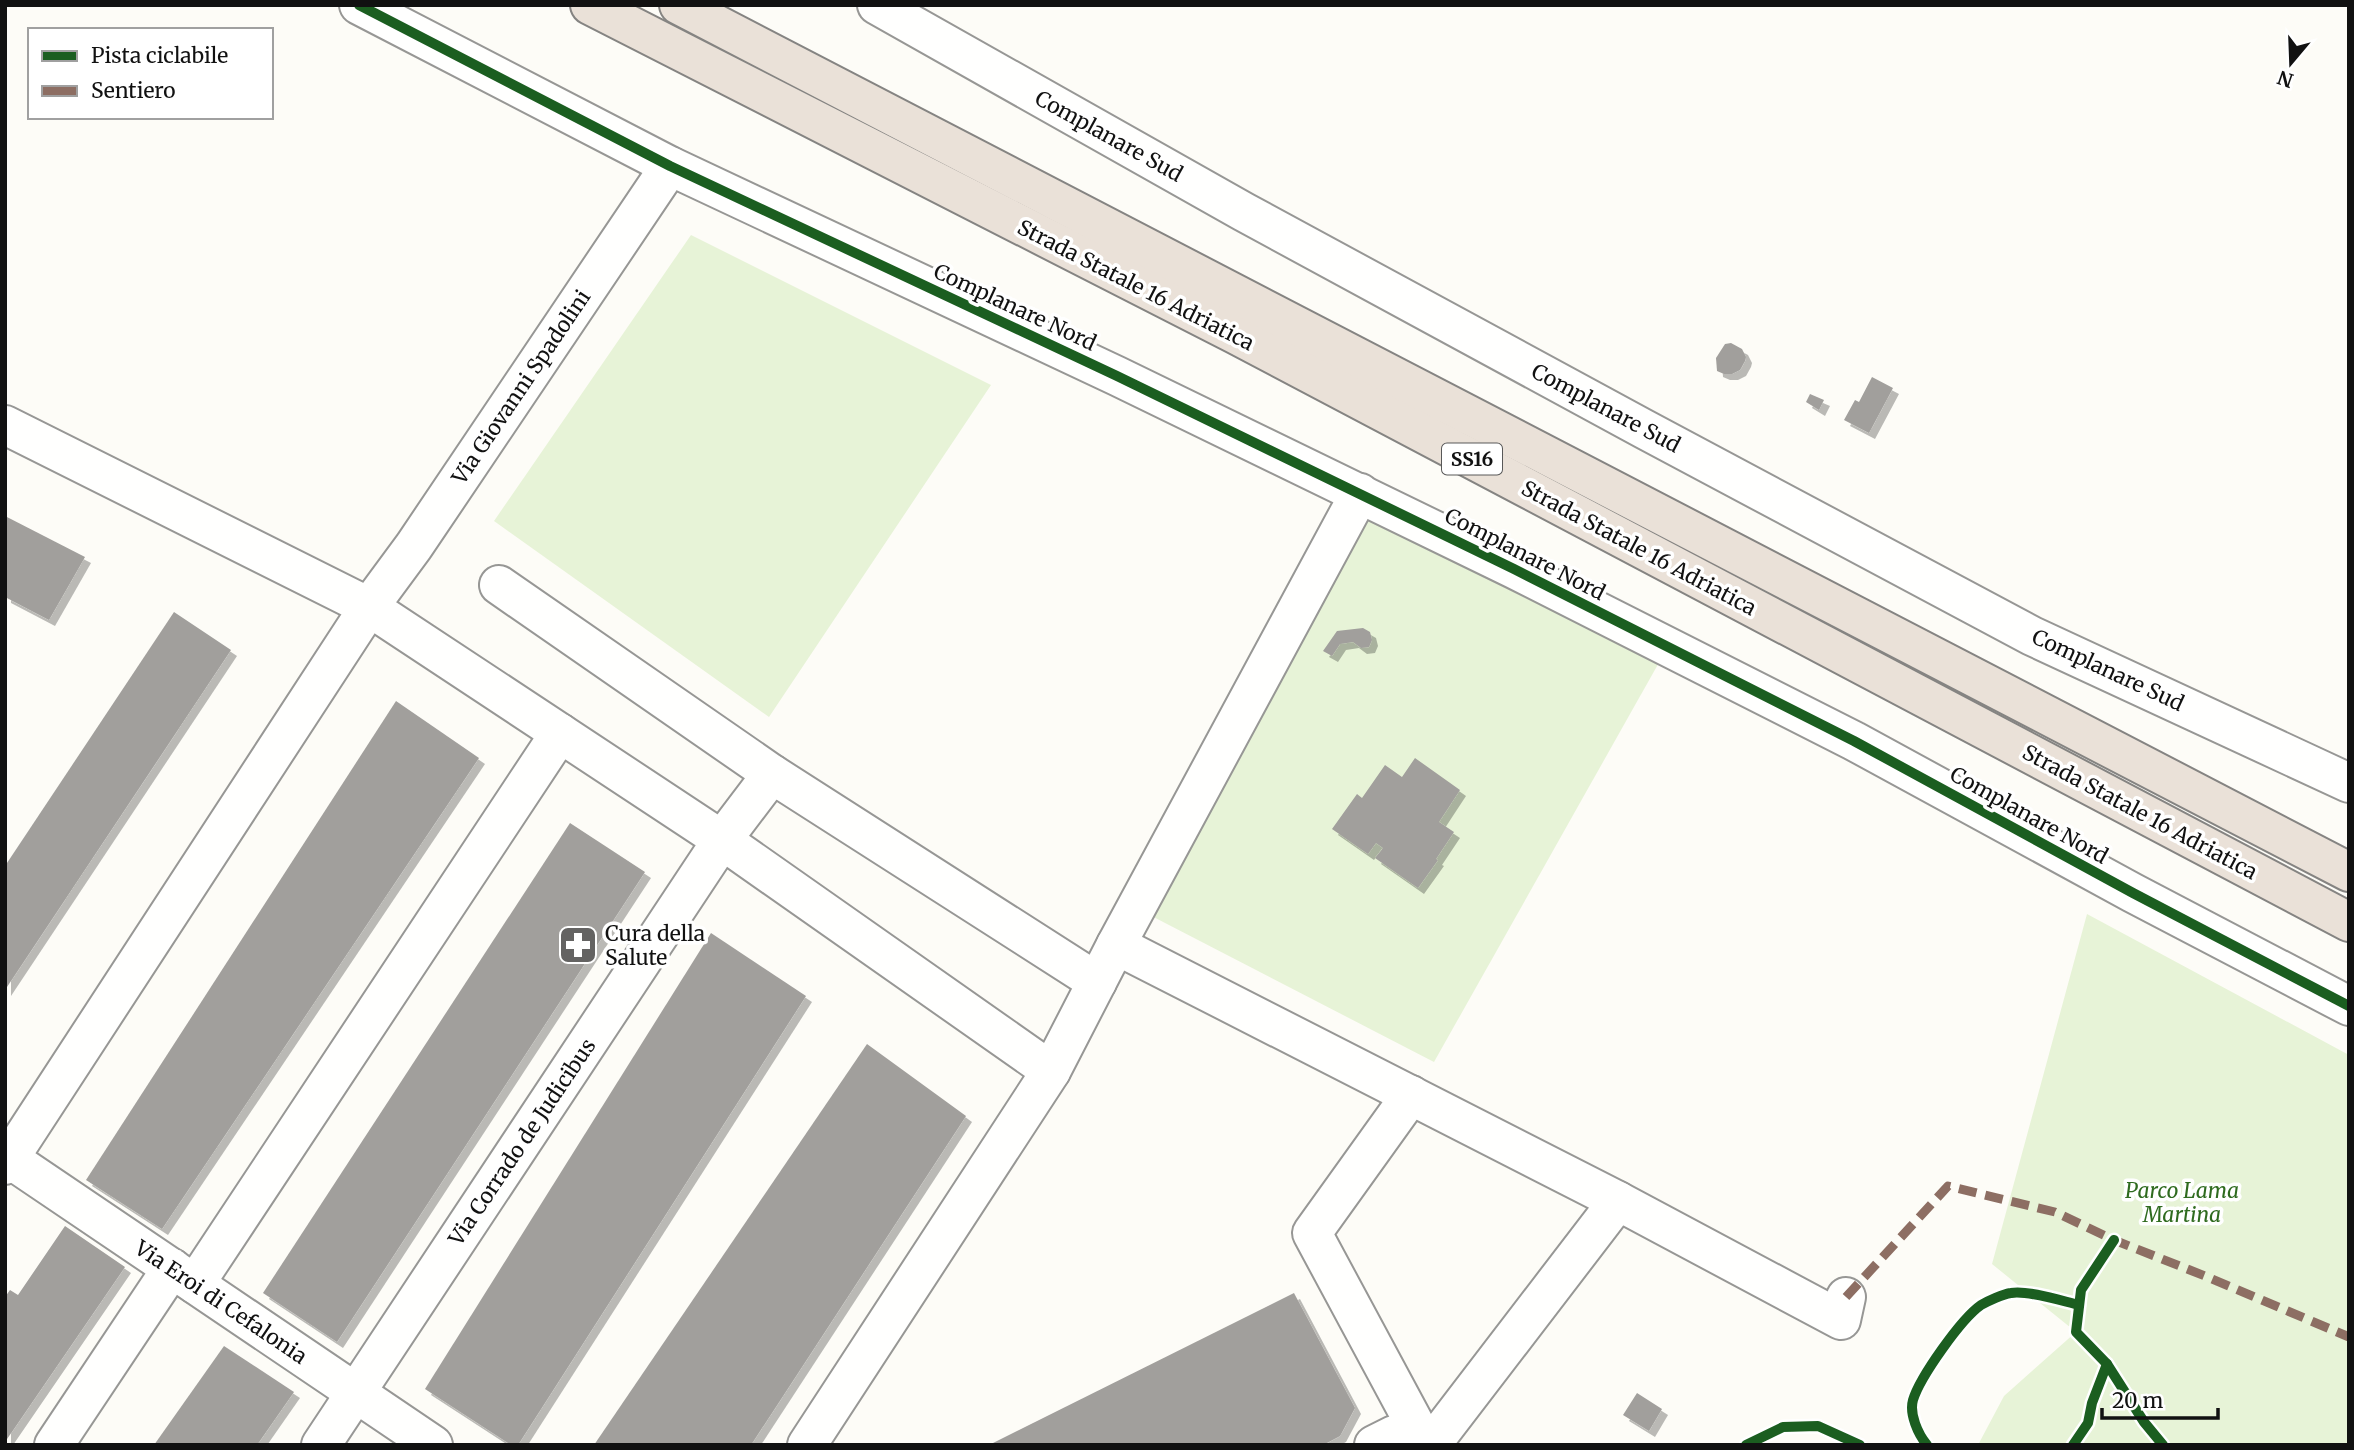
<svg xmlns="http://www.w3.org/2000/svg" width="2354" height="1450" font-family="Merriweather,serif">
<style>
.green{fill:#e7f3d7}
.building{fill:#a19f9c;filter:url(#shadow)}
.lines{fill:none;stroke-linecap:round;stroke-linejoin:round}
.minor-casing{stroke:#979795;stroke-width:42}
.highway-casing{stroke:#858482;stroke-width:42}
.minor{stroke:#fffffe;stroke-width:38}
.highway{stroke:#eae1d8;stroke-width:38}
.quiet{stroke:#8d6e63;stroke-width:9;stroke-dasharray:18 9;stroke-linecap:butt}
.cycleway-casing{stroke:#fff;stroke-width:15}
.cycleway{stroke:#1b5e20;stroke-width:10}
.labels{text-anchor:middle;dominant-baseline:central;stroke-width:7;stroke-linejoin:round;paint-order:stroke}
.shield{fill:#fff;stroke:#585858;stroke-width:2}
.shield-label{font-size:19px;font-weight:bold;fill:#111}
.street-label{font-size:21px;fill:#111;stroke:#fff}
.poi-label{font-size:21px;fill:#111;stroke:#fff;text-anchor:start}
.park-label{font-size:21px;font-style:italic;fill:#2f6b1f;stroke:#fff}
</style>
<defs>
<filter id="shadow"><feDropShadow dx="6" dy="6" stdDeviation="0" flood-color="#0004"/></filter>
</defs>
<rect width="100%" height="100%" fill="#fdfcf7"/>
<g class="green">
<polygon points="691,235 991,385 769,717 494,521"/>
<polygon points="1350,502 1661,659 1434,1062 1138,909"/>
<polygon points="2087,914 2349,1055 2349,1445 1978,1445 2004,1396 2076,1332 1992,1264"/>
</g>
<g class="building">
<polygon points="1731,343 1742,349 1746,357 1745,361 1740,370 1732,374 1724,374 1717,371 1716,358 1725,344"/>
<polygon points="1872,377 1893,388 1869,433 1844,420 1855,400 1859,402"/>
<polygon points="1810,394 1824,400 1819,410 1806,402"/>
<polygon points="5,516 85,557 49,620 5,597"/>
<polygon points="174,612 231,650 5,990 5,866"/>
<polygon points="1363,628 1370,632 1372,640 1369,647 1361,648 1353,642 1340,644 1332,656 1323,651 1337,631"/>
<polygon points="396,701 479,758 162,1229 86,1180"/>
<polygon points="1415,758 1460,790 1439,822 1454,832 1436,859 1438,860 1418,888 1375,858 1383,848 1376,843 1368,854 1332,829 1357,794 1362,798 1385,765 1402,777"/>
<polygon points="570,823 645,872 337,1342 263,1293"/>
<polygon points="711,933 806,996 518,1445 511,1445 425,1389"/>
<polygon points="867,1044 966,1116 751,1445 594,1445"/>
<polygon points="65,1226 125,1267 5,1442 5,1297 10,1290 18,1295"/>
<polygon points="1294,1293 1355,1408 1340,1436 1323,1445 989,1445"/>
<polygon points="224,1346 294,1392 257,1445 154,1445"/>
<polygon points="1637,1393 1662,1409 1649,1431 1623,1415"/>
</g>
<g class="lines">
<defs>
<g id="minor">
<polyline points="359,5 670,166 1117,376 1514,569 1854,741 2133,893 2349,1006"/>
<polyline points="877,5 1244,212 1644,429 2032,636 2349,783"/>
<polyline points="5,425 369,607 722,840 1051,1071"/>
<polyline points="499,585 772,774"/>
<polyline points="1116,945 1618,1201 1431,1445"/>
<polyline points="1411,1095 1312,1233 1426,1445"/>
<polyline points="10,1159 433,1445"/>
<polyline points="5,1165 369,607 414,546 670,166"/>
<polyline points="1618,1201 1841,1320 1846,1297"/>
<polyline points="195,1284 560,733"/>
<polyline points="54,1445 172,1268"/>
<polyline points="321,1445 722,840 772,774 1097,982"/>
<polyline points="807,1445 1051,1071 1116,945 1360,493"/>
<polyline points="1374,1445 1394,1435 1419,1445"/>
</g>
<g id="highway">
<polyline points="590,5 1235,334 2349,922"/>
<polyline points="679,5 2349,872"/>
</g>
</defs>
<use href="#minor" class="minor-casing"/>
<use href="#highway" class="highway-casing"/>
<use href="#minor" class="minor"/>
<use href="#highway" class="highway"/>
<polyline class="quiet" points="1846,1297 1948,1186 2055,1212 2114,1240 2205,1276 2349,1337"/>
<defs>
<g id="cycleway">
<polyline points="359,5 670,166 1117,376 1514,569 1854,741 2133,893 2349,1006"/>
<polyline points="2114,1240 2081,1290 2076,1332 2107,1364 2144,1422 2163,1445"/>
<polyline points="1746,1445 1783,1427 1818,1426 1860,1445"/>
<path d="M1927,1445C1918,1434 1909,1414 1913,1400C1920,1377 1961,1319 1981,1305C1988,1301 2003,1294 2011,1293C2028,1290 2062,1301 2079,1305"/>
<polyline points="2073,1445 2088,1423 2092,1403 2107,1364"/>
</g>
</defs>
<use href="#cycleway" class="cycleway-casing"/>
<use href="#cycleway" class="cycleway"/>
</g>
<defs>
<symbol id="pharmacy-square" viewBox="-11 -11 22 22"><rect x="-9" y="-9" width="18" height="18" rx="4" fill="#646362" stroke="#fff"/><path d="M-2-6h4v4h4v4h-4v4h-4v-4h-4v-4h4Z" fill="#fff"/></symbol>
</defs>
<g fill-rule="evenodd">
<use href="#pharmacy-square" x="556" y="923" width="44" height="44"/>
</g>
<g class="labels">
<rect class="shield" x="1442" y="443.5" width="60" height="31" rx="5"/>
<g class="shield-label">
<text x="1472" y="459">SS16</text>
</g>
<g class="street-label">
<text transform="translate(1109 136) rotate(29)">Complanare Sud</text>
<text transform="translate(1136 285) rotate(27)">Strada Statale 16 Adriatica</text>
<text transform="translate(1015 307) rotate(25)">Complanare Nord</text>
<text transform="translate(521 387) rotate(-56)">Via Giovanni Spadolini</text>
<text transform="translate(1606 408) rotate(28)">Complanare Sud</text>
<text transform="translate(1639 548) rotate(28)">Strada Statale 16 Adriatica</text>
<text transform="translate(1525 554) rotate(27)">Complanare Nord</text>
<text transform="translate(2108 670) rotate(25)">Complanare Sud</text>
<text transform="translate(2140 812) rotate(28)">Strada Statale 16 Adriatica</text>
<text transform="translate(2029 815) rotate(29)">Complanare Nord</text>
<text transform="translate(522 1142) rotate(-56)">Via Corrado de Judicibus</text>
<text transform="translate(221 1302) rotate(34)">Via Eroi di Cefalonia</text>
</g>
<g class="poi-label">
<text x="605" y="933">Cura della<tspan x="605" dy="24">Salute</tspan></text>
</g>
<g class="park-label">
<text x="2182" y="1190">Parco Lama<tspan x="2182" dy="24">Martina</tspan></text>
</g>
</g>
<rect width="2354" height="1450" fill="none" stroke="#111111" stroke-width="14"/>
<rect x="28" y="28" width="245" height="91" fill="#ffffff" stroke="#a0a0a0" stroke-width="2"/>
<rect x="42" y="51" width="35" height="10" fill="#1b5e20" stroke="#a0a0a0" stroke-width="2"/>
<text x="91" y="63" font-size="21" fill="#111111">Pista ciclabile</text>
<rect x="42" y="86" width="35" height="10" fill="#8d6e63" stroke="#a0a0a0" stroke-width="2"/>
<text x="91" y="98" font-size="21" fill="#111111">Sentiero</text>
<g transform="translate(2291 63) rotate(199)" stroke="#ffffff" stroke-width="5" paint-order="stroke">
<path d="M0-5L12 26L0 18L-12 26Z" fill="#111111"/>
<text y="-10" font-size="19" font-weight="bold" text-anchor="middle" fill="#111111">N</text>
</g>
<path d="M2102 1408v10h116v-10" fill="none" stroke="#111111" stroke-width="3.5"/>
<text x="2112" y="1408" font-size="21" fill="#111111" stroke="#ffffff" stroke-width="5" paint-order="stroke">20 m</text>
</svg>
